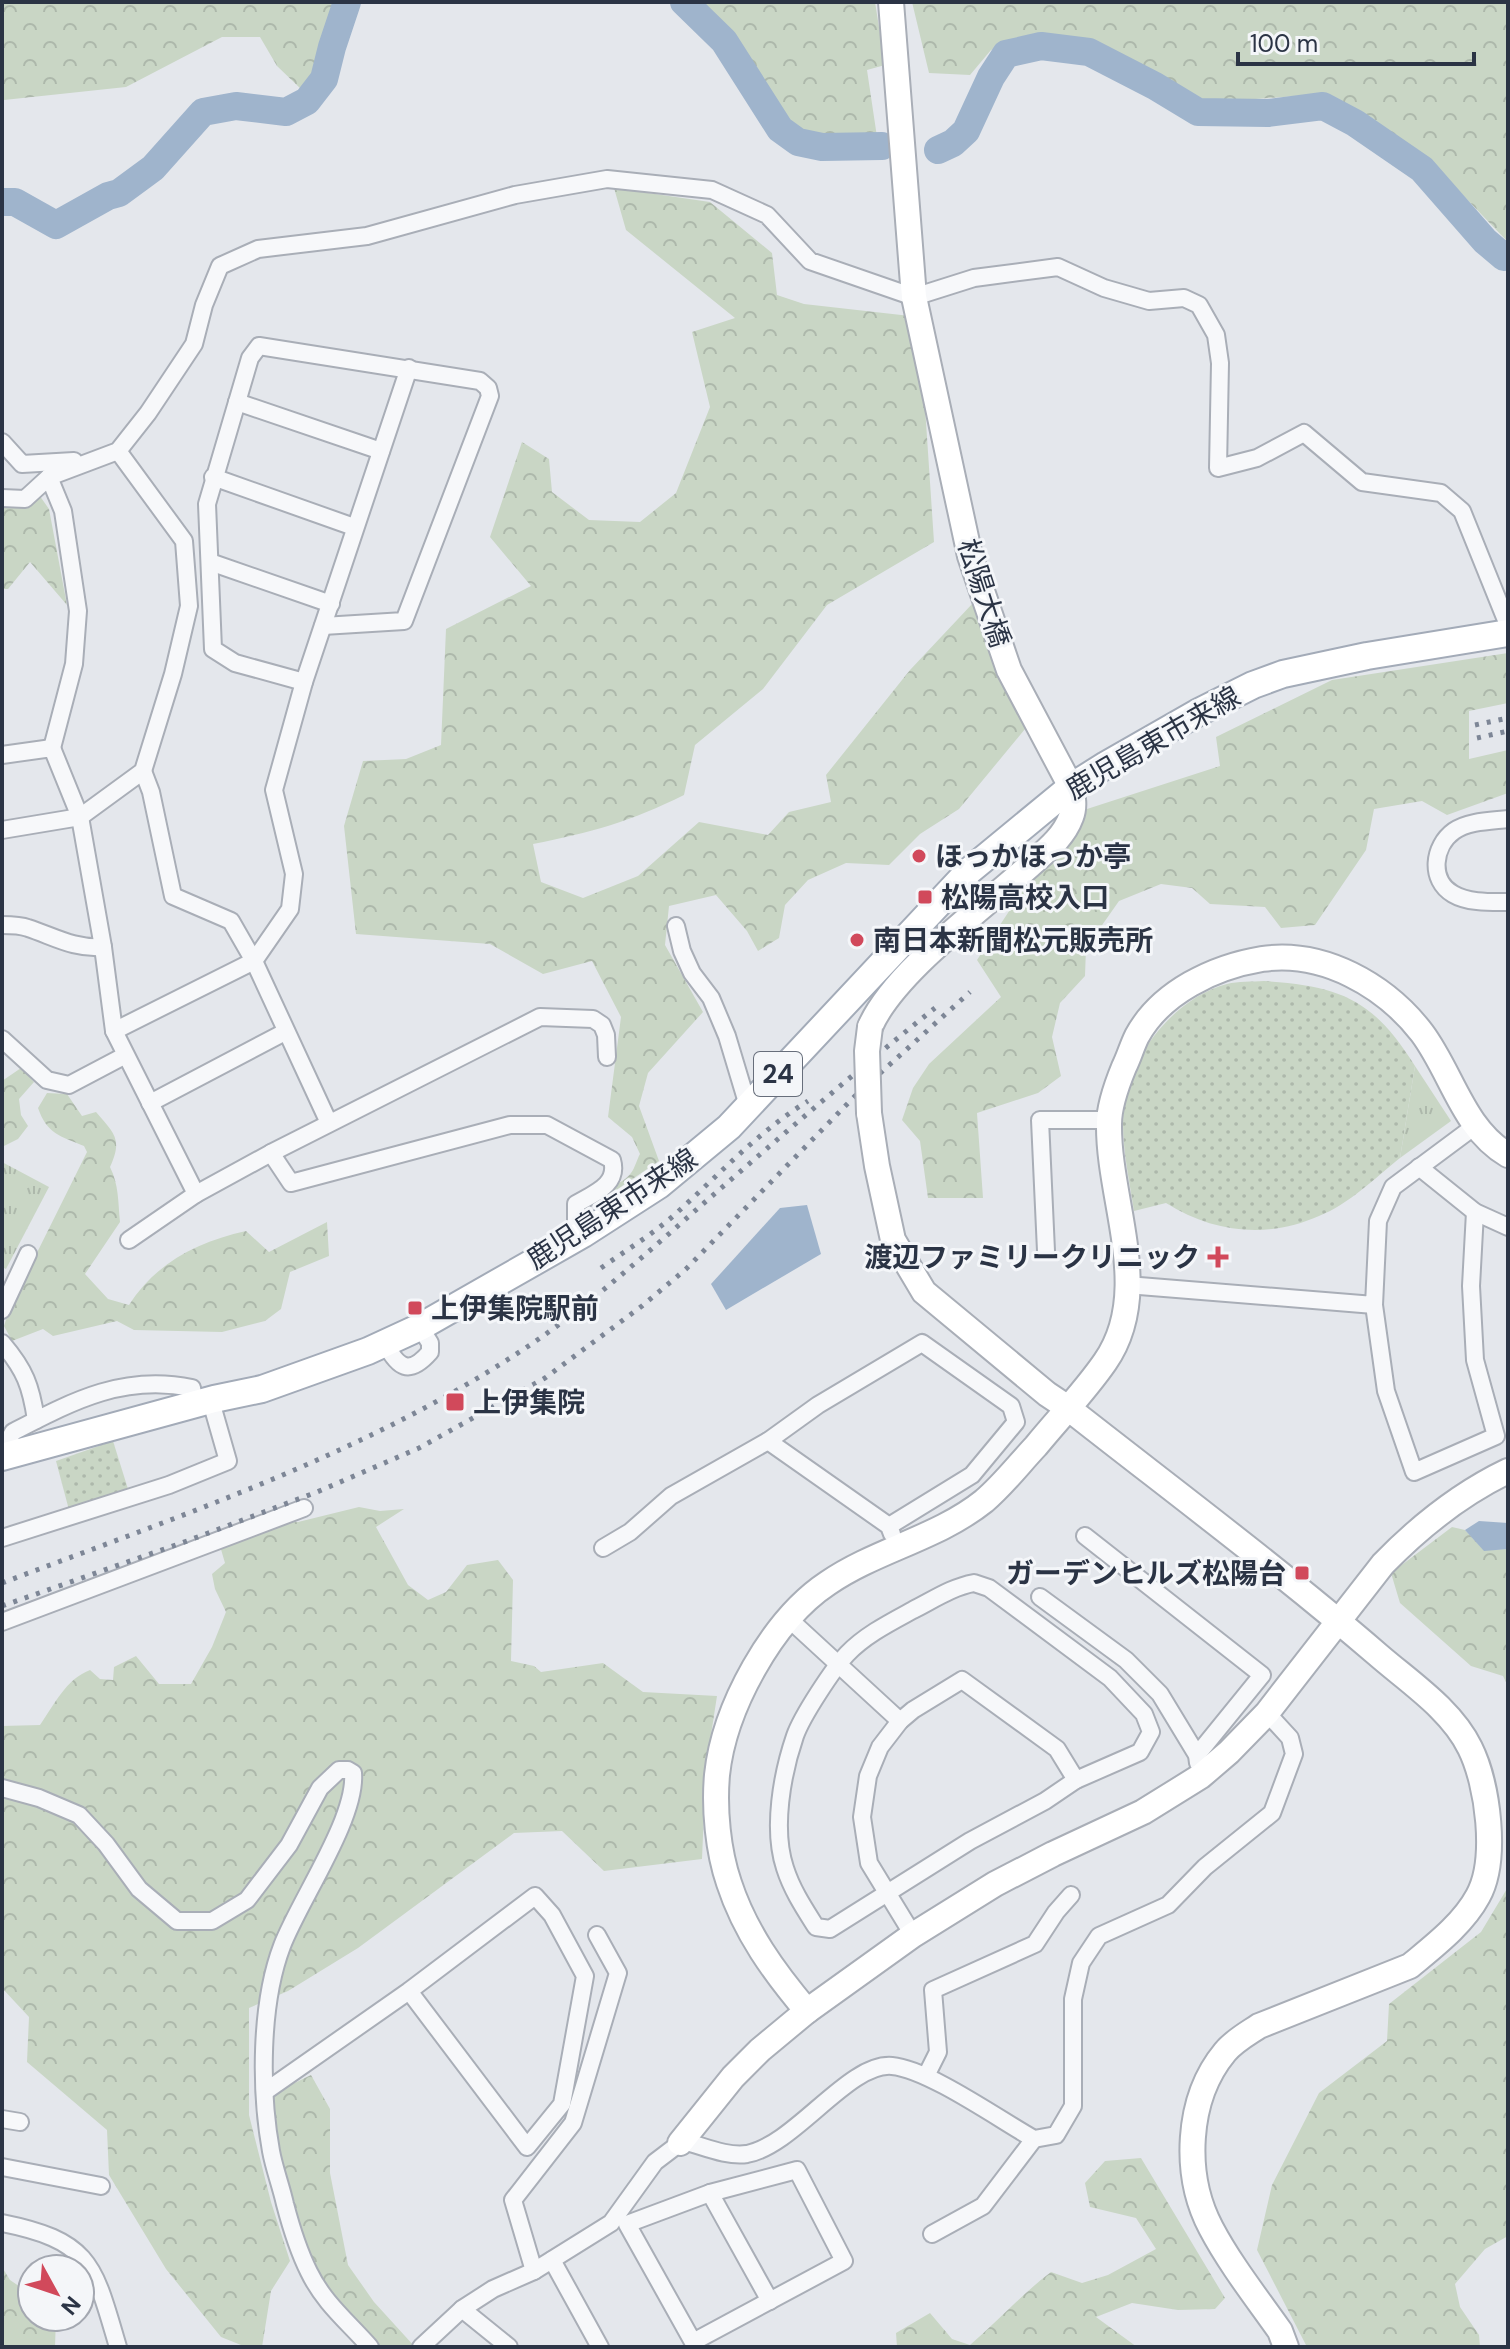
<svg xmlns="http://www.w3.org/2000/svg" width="1510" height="2349" font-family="'DM Sans','Noto Sans JP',sans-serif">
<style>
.grass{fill:url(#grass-dots)}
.forest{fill:url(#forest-crowns)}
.park{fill:url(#park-tufts)}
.water{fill:#9fb4cc}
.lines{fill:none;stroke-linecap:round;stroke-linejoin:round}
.river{stroke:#9fb4cc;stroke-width:28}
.street-casing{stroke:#a9aeb7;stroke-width:20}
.secondary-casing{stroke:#a9aeb7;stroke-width:28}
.primary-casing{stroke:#a3abb8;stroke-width:30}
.street{stroke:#f7f8fa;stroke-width:16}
.secondary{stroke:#fff;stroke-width:24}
.primary{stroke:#fff;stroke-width:26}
.rail{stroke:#7d8696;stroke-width:5;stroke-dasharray:4 8;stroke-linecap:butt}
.secondary-bridge-casing{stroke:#a9aeb7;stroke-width:28;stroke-linecap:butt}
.secondary-bridge{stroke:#fff;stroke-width:24}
.poi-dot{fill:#d1495b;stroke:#f4f6f9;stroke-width:3}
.labels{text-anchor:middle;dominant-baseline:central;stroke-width:6;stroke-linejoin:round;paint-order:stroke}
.shield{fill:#f4f6f9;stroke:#676e7b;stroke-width:2}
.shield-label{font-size:26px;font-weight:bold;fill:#2b3445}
.street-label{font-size:28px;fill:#2b3445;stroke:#f4f6f9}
.poi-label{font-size:28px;font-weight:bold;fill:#2b3445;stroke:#f4f6f9;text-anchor:start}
</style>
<defs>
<pattern id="grass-dots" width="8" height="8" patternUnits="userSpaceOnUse" patternTransform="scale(2)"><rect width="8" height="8" fill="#c9d6c5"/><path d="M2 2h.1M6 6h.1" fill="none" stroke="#adb8ab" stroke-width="1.8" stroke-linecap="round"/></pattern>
<pattern id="forest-crowns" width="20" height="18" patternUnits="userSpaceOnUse" patternTransform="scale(2)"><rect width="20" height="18" fill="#c9d6c5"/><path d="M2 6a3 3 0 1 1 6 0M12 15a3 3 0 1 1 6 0" fill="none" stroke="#adb8ab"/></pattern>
<pattern id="park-tufts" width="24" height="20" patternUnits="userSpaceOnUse" patternTransform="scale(2)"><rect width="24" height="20" fill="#c9d6c5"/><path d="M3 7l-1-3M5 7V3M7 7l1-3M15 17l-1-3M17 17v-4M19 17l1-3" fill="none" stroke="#adb8ab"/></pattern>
</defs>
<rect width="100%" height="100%" fill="#e4e7ec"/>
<g class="grass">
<path d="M1264,981C1341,986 1373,999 1415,1066L1400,1158C1375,1178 1349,1204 1319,1216C1267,1239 1214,1233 1166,1203L1134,1211C1129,1177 1120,1140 1124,1106C1129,1055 1176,997 1227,984C1238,981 1252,982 1264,981Z"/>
<polygon points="113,1441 128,1489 69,1510 56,1461"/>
</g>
<g class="forest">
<polygon points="2,2 333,2 317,72 302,90 277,66 260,37 222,37 126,87 4,100"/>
<polygon points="696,2 875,2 885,65 867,70 877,137 831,139 804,136 782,120 730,39"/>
<polygon points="912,2 1508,2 1508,242 1430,161 1324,94 1202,103 1097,45 1047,35 991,50 970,75 929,73"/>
<path d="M614,188L710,202L772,253L777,295L804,304L919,317L934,542L827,605L763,689L695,745L684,795C632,821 590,833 533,844L541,882L583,898L638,876L699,822L768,835L789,812L831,802L826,775L910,670L973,603L1025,729L959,809L920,834L889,865L846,863L808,880L785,905L779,938L758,951L747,931L716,895L669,906L665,945L703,1012L648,1073L639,1106L659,1161L600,1201C608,1184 621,1186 631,1173C635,1168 637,1159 640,1154L632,1137L608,1117L621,1017L592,961L543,974L490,944L356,934L344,826L363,761L406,759L441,745L446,629L531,586L490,537L522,442L549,459L552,492L589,520L640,522L676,493L710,407L692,332L735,318L626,230Z"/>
<polygon points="37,492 49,509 67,605 30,562 8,589 2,589 2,502"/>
<polygon points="1508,653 1508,703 1469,711 1469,759 1508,750 1508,793 1447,815 1422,801 1374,809 1366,850 1315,925 1281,928 1265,907 1210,904 1192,888 1161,884 1119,901 1086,948 1085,976 1060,1003 1052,1037 1061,1076 1038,1093 977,1113 983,1198 928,1198 920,1141 902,1120 913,1088 929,1064 1001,997 977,960 1038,867 1078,833 1087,809 1220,766 1216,737 1332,680"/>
<polygon points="21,1068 34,1082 19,1099 21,1115 28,1126 18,1139 2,1147 2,1081"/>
<path d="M47,1093L67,1094L82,1116L96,1112C114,1133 123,1139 110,1167C119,1185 118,1202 120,1222L85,1274L108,1299L129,1305C156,1263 197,1242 246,1231L269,1252L327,1222L329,1256L290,1272L281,1309L265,1321L222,1332L134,1330L117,1321L53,1336L43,1329L12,1341L4,1326L10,1307L87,1152L84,1146C60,1136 47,1134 38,1108Z"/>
<path d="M359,1507L380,1511L404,1509L376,1527L408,1585L428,1600L446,1592L467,1565L498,1560L513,1580L511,1661L534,1666L541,1672L603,1663L643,1692L717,1696L706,1767L702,1859L604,1871L562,1831L514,1833L358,1948L288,1991L249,2008V2115L271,2202L290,2261L271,2291L262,2347H246L221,2337L166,2269L109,2175L107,2130L27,2062L29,2017L2,1988V1726L40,1725C54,1705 66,1679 90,1670L100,1679L113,1680L114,1667L136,1656L159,1684H191L212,1647L226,1612L215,1589L212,1574L225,1563L220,1546L282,1520L298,1522Z"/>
<polygon points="1452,1527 1465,1530 1484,1550 1508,1549 1508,1686 1503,1676 1471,1666 1400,1603 1391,1573"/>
<polygon points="1508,1887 1508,2236 1485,2249 1455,2284 1460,2307 1479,2335 1480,2347 1307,2347 1257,2250 1272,2185 1319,2093 1387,2041 1389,2004 1481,1932"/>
<polygon points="311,2075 330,2109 330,2173 348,2265 374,2302 415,2347 381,2347 343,2310 307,2287 293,2213 266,2134 270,2095"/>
<path d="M1141,2158L1225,2298L1215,2309L1178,2310L1132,2303L1096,2317L1137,2347H897L896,2333L930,2313L952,2339L970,2345C998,2321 1022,2294 1051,2272L1082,2283L1108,2275L1156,2249L1136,2218L1090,2207L1085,2183L1105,2161Z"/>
<polygon points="2,2267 10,2280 32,2295 32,2317 56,2317 55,2347 2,2347"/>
</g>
<g class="park">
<polygon points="1415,1066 1451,1121 1400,1158"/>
<polygon points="2,1162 49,1187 6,1269 2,1267"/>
</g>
<g class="water">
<polygon points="807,1205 821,1254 726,1310 711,1284 780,1208"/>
<polygon points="1479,1521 1508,1523 1508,1549 1484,1551 1465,1530"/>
</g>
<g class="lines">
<g class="river">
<polyline points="684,2 724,41 780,129 798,142 822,147 882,146"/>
<polyline points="938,150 953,143 966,131 991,77 1006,54 1041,46 1089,52 1155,86 1198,112 1268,113 1323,106 1355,123 1422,169 1485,241 1504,257 1508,254"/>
<polyline points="2,202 15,202 56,225 108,196 119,193 153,168 203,112 236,106 286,112 307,101 324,79 332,47 347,2"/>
</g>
<defs>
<g id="street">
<polyline points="237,402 381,451"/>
<polyline points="2,442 22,464 74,461"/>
<polyline points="49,477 63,511 78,611 74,664 52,748"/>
<polyline points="213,477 354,527"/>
<polyline points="2,498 25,499 49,477 118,451 148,413 194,344 204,305 220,266 258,249 367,236 515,195 607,179 712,190 767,215 810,261 914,297 974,278 1058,267 1104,288 1149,301 1184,298 1199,305 1216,335 1220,363 1218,468 1257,458 1304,433 1362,482 1441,493 1462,511 1508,625"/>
<polyline points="210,562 331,604"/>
<polyline points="304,682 235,663 213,649 207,504 250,358 259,346 480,381 488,388 490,396 404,621 323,626"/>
<polyline points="2,755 52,748 80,817 103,947 114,1031 196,1194"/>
<polyline points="143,771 151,792 173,896 231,921 254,961 329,1123"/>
<path d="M1508,819C1491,821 1468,821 1454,831C1433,846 1429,880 1453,894C1468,903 1491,902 1508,902"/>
<polyline points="2,830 80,817 143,771 173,674 189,606 184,541 118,451"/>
<path d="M2,925C10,925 20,925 28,928C55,937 74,949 103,947"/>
<polyline points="676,926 682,951 692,973 711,998 727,1036 748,1106"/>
<polyline points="114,1031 254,961 290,909 294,874 274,790 304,682 409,368"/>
<polyline points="2,1039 47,1080 69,1085 124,1056"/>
<polyline points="150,1103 285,1032"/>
<path d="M271,1153L291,1183L510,1125H547L612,1160C619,1184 595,1193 576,1204V1225L583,1234"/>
<polyline points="1419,1167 1475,1212 1508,1227"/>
<polyline points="129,1240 196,1194 271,1153 540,1017 593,1019 602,1025 606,1035 607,1057"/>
<polyline points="1046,1251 1040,1120 1108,1120"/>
<polyline points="1127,1285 1374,1305 1378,1221 1393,1187 1475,1126"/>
<polyline points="1374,1305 1386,1391 1414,1472 1496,1436 1475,1360 1471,1286 1475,1212"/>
<polyline points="2,1310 28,1254"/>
<path d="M2,1343C25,1370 31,1386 36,1420"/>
<path d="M385,1343C398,1368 409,1376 430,1352V1343L420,1327"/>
<polyline points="768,1441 889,1526 892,1534"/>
<path d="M4,1456L7,1443L13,1432C73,1401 123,1374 192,1388L195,1404"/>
<polyline points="1085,1536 1262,1675 1197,1755"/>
<polyline points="2,1538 169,1485 228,1461 214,1412 214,1399"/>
<polyline points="603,1548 630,1532 671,1496 768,1441 818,1405 922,1343 1011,1406 1016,1422 972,1475 889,1526"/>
<path d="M974,1583L989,1588L1110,1678L1144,1714L1151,1732L1140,1752L1076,1780L1045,1801L970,1841L830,1929L816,1927C804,1908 792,1890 785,1868C772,1829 782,1774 795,1736C802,1716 833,1669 847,1654C865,1635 891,1622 913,1610C933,1600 952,1587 974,1583Z"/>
<polyline points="1040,1597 1126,1660 1160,1694 1197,1755 1198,1763"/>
<polyline points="789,1619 900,1721"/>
<polyline points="2,1622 304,1508"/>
<path d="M2,1788L39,1798L79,1815L106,1844L139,1889L177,1921H212L247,1900L289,1845L320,1788L339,1770H348L353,1773C357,1818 299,1901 282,1946C260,2004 260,2090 271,2151C274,2168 281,2186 285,2204C291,2227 298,2250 309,2272C324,2303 348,2322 370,2347"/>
<polyline points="913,1935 869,1863 862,1817 868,1776 880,1747 900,1721 913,1710 962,1680 1057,1749 1076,1780"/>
<polyline points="926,2076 938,2052 933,1990 1035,1944 1056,1912 1071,1895"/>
<polyline points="266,2091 409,1991 535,1896 552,1915 585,1976 562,2104 527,2147 409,1991"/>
<polyline points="2,2119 20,2122"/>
<polyline points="2,2167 101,2186"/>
<polygon points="797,2170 844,2261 693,2342 627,2224 710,2193"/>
<polyline points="710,2193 770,2301"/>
<path d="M2,2223C92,2241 94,2266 118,2347"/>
<polyline points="932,2234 983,2206 1034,2139"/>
<polyline points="552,2260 600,2347"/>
<polyline points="534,2271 513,2200 573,2123 618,1973 597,1935"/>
<polyline points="462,2309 509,2347"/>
<path d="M421,2347L462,2309L493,2289L534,2271L611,2223L655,2162L680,2143L687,2142C705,2147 728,2157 747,2154C795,2145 849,2062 892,2066C928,2069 1000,2120 1034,2139L1056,2135L1073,2106V1999L1081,1963L1099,1936L1168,1905L1205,1867L1272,1813L1294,1754L1290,1738L1267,1713"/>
</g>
<g id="secondary">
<path d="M870,1027C893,973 982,909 1027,868C1043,853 1063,839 1071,817C1075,807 1073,797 1071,787L1009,670L970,556L914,297L891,2"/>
<path d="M869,1113L877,1166L893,1240L924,1292L1047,1394L1068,1408C1171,1489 1277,1568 1377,1654C1409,1682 1451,1709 1470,1748C1488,1784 1498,1860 1478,1896C1463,1924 1434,1946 1410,1966L1259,2026C1247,2034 1234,2041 1225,2052C1186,2099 1183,2175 1211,2228C1230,2264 1256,2297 1280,2331L1286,2347"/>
<path d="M807,2011C774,1972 745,1932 729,1883C718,1851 714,1809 717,1775C724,1708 772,1620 828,1583C876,1550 938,1538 984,1501C1003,1485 1019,1464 1036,1446C1059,1418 1085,1391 1105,1362C1154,1292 1108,1201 1109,1124C1109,1106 1117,1084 1124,1067C1129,1057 1132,1046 1137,1036C1161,992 1214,967 1262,959C1323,950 1385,985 1422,1033C1452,1073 1463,1129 1508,1155"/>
<path d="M680,2143L733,2077L760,2050L807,2011L913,1935L995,1884L1053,1854L1143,1812L1201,1776L1229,1752L1267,1713L1383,1564C1420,1526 1460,1494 1508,1471"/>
</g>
<polyline id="primary" points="2,1457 214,1399 262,1389 368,1351 420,1327 583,1234 659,1185 729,1127 969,871 1071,787 1106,765 1197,713 1253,685 1283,674 1367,656 1508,633"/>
</defs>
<use href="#street" class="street-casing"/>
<use href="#secondary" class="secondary-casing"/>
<use href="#primary" class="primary-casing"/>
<use href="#street" class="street"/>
<use href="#secondary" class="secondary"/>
<use href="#primary" class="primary"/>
<g class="rail">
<polyline points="1475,725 1508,718"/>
<polyline points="1477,738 1508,731"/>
<path d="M601,1268C625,1251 650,1236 672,1217C717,1177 756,1133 808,1101"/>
<path d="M2,1583C182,1515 369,1453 530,1345C592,1303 648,1252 704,1203C780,1137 856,1071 935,1008"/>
<polyline points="2,1606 187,1541 317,1492 419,1448 545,1378 642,1306 686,1269 855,1096 970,992"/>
</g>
<defs>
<polyline id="secondary-bridge" points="869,1113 867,1051 870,1027"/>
</defs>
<use href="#secondary-bridge" class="secondary-bridge-casing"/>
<use href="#secondary-bridge" class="secondary-bridge"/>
</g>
<g class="poi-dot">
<circle cx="919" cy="856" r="8"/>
<rect x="917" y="889" width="16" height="16" rx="4"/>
<circle cx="857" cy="940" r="8"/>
<path d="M1214 1245h8v8h8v8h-8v8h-8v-8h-8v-8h8z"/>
<rect x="407" y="1300" width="16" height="16" rx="4"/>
<rect x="445" y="1392" width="20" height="20" rx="4"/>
<rect x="1294" y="1565" width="16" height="16" rx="4"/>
</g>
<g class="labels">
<rect class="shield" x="754" y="1052" width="48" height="44" rx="6"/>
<g class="shield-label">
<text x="778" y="1074">24</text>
</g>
<g class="street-label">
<text transform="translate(984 593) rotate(72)">松陽大橋</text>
<text transform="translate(1153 743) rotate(-30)">鹿児島東市来線</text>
<text transform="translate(612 1209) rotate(-33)">鹿児島東市来線</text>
</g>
<g class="poi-label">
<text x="935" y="856">ほっかほっか亭</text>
<text x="941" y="897">松陽高校入口</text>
<text x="873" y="940">南日本新聞松元販売所</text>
<text x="1200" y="1257" text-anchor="end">渡辺ファミリークリニック</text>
<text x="431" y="1308">上伊集院駅前</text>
<text x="473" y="1402">上伊集院</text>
<text x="1286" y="1573" text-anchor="end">ガーデンヒルズ松陽台</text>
</g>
</g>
<rect width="1510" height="2349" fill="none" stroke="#2b3445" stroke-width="8"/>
<g transform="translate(56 2293) rotate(130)"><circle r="38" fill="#f4f6f9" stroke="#a4a8b1" stroke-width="2"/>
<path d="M0-6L14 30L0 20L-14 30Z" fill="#d1495b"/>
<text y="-12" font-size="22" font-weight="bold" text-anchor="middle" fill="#2b3445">N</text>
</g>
<path d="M1238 52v12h236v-12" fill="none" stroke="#2b3445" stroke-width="4"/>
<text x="1250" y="52" font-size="24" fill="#2b3445" stroke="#f4f6f9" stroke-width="6" paint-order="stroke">100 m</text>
</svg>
